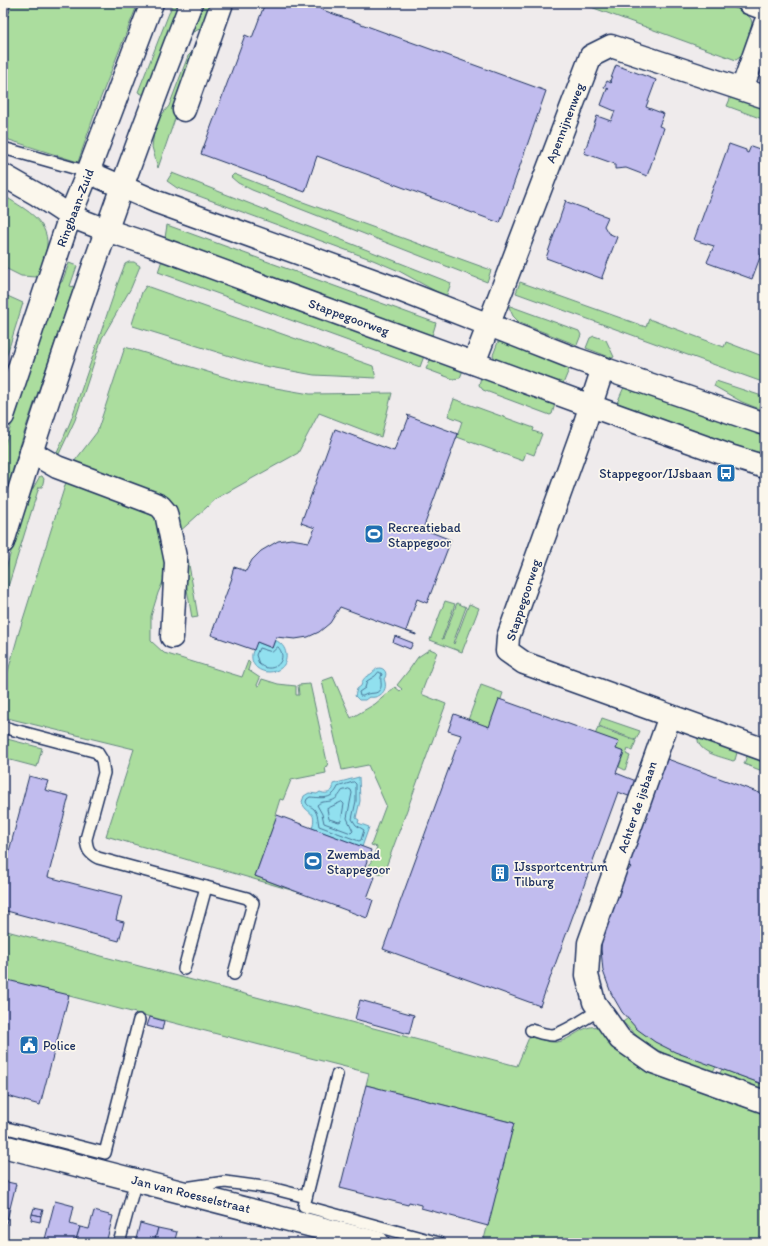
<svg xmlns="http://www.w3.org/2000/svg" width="768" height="1246" font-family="Itim,sans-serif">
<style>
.green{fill:#abdd9e;stroke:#63867e}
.water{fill:#91e0ef;stroke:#6299b5}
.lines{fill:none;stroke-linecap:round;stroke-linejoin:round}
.shore{stroke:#4a7698;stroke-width:1}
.building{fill:#c1bcee;stroke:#1b2f5e}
.lane-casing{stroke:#1b2f5e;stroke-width:14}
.street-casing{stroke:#1b2f5e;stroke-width:25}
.secondary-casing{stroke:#1b2f5e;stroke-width:25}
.lane{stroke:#fbf7ec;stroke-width:11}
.street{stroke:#fbf7ec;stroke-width:22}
.secondary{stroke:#fbf7ec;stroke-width:22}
.labels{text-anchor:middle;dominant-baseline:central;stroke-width:3.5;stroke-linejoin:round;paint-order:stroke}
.street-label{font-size:13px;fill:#1b2f5e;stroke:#fbf7ec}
.poi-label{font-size:13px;fill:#1b2f5e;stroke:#fbf7ec;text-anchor:start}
</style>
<rect width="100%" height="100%" fill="#efebec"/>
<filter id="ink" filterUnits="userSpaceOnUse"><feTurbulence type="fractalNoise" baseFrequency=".025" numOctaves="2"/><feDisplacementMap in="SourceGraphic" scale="8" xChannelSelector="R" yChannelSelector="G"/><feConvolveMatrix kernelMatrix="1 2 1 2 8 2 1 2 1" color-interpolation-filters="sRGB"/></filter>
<g filter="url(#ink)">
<g class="green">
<polygon points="3,3 138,3 97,107 78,162 3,138"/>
<polygon points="173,3 179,3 144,95 138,92"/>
<polygon points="202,3 212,3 202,28 193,32 192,30"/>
<polygon points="580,3 722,3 745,12 751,19 752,23 752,28 743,55 736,60"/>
<polygon points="193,51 197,55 158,168 152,147 154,132 160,117 169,106 188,56"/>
<polygon points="733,92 765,104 765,120 727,106"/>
<polygon points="172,173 451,283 446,297 399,271 373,260 177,188 167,181"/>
<polygon points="234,174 267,187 267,189 491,270 487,282 252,190 238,183 231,177"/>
<path d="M3,195C22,208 49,219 47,246C46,256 41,267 37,277L21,276L3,267Z"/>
<polygon points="167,225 436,323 432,336 165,238"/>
<polygon points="162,260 424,356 420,367 158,272"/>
<polygon points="129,262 134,262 140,266 131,288 102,338 75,420 59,454 57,453 71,420 117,285 125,264"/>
<polygon points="69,263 77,266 70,286 74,287 26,427 3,501 3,450 58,281 62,282"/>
<polygon points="520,282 646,327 649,319 724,347 726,342 765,357 765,383 516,293"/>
<polygon points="146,286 373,366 376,378 314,375 259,365 133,326 132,324 142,292"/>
<polygon points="3,294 23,303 3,367"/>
<polygon points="510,306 579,331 581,335 577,345 520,323 513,316 509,307"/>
<polygon points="594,336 606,340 614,357 612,358 586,348 590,338"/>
<polygon points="498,342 501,342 570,367 563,384 495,359 493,355"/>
<polygon points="125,347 241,382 310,394 392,393 381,437 319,413 298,453 217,498 178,533 169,501 74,462 97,432"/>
<polygon points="431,358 463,370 460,378 453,379 426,369"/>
<polygon points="481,377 555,404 552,414 550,415 483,390 479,385"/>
<polygon points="716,381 762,396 758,410 757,408 742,402 714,386"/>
<polygon points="624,387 765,435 765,453 744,450 617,403"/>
<polygon points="454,399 534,428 533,431 542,434 534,455 526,452 523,461 457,437 462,421 448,416"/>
<polygon points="40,476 42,476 44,479 42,487 39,487 3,603 3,579 15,538 28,497"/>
<polygon points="67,479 155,513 170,566 158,593 151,616 151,641 164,653 242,677 248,661 250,663 248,670 260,678 257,685 259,686 262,679 278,684 296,686 296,695 299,695 298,685 310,684 328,766 325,767 326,773 291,780 283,800 280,799 275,815 277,816 255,876 298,892 106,836 134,749 3,717 3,689 19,632"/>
<polygon points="188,559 198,617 192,618 182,560"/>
<polygon points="445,601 455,604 442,639 443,639 457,603 466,607 453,643 454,644 469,604 479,608 462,652 430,640"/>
<polygon points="430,649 437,652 421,694 446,704 383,875 368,869 377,847 371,845 386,805 368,765 342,770 322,681 333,677 351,718 375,704 395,687 400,691 402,689 397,685 409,670 418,657"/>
<polygon points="481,685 503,693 491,728 468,720"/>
<polygon points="602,718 640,731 636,740 599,726"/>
<polygon points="598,727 636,741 632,751 628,749 626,754 630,756 625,770 619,767 624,752 593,741"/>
<path d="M698,735L738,749L735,760L733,761C720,756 695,753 698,735Z"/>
<polygon points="3,738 42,748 37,767 3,758"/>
<polygon points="748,753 765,759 765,772 744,764"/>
<path d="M3,930L517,1066L530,1035C538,1038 548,1043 557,1042C572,1040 583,1024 598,1027L667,1077L765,1113V1243H483L514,1123L366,1085L369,1073L3,979Z"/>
<path d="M628,1018L716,1067L712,1072C677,1059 649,1052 623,1022Z"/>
<polygon points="722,1069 765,1085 765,1091 721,1075 720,1073"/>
</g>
<g class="water">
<path d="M275,640C281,643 285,647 286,654C289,678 249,678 252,654C253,650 255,646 257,642L272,648Z"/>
<path d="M379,668C385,668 388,674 384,679C389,690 380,699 369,697L365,700H359L355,696L357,689L361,686C363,678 365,677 371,674C374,672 375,669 379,668Z"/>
<path d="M359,777L360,801L356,818L359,820L358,823L369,827L362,847L312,828C318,810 306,815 302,802L304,796L309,793L317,794L320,792C325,794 329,794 333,789V784Z"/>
</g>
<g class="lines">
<g class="shore">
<path d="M278,647C290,659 273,676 259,664L256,655L259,648L272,652Z"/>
<path d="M379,672L382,674C379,680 383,685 380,689C377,696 370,691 363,696H360L359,692L365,688L367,681L375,676Z"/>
<path d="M354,782L356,784V801L352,819L356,825L364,830L361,840L359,841L319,826C318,821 318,814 314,809C311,806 308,807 306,802L307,799L310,797C323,798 332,800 338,787Z"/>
<path d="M349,789L351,790L352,793L347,818L353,831L351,833L324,823L322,814L317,805C324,798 333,807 342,791Z"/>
<polygon points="342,802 344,804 341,821 339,822 329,819 327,809"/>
</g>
</g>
<g class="building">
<polygon points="3,3 6,3 10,10 3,29"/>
<polygon points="265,3 322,3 320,9 546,91 500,223 317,156 305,192 201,154 245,35 252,38"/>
<polygon points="616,65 656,80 646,107 664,114 659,126 664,128 647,176 626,168 615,169 615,164 584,153 597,116 611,121 615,111 601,105 607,89 609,89 604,87 607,81 611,83 612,82 610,81"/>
<polygon points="729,144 746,150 746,152 748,153 751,146 765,151 765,244 752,279 708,263 707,262 714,246 694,240"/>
<polygon points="566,200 567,202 608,217 604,226 608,233 617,237 602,277 603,279 546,258"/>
<polygon points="407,415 458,434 423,529 451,540 427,603 417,599 406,631 416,634 416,635 340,607 330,623 319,632 308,637 295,639 276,637 272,648 257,642 254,650 211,635 232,578 231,577 234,567 246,571 252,560 261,551 278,541 291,539 309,542 315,528 301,523 335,429 394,451 402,429 404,430 409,417"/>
<polygon points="395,636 413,643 410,649 393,642"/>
<polygon points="499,699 619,742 616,749 624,752 616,773 636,781 631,797 618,792 540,1006 383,949 461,735 448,731 454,714 489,727"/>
<polygon points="662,757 765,795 765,1085 675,1052 655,1042 637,1029 622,1012 611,993 603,971 601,949 602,927 617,885 631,867 623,865"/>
<polygon points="29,776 48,781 45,790 69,796 48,877 122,896 116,920 124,922 119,941 3,910 3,874"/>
<polygon points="277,815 371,850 363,872 375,877 367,898 373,900 367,918 255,876"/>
<polygon points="3,979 69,995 40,1105 3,1095"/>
<polygon points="360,1000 414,1015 409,1034 355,1019"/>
<polygon points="150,1017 164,1021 162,1030 147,1026"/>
<polygon points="366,1085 514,1123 488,1226 421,1208 421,1205 409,1202 408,1205 340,1188"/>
<polygon points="3,1181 16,1184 10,1208 3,1206"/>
<polygon points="55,1201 74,1206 70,1224 80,1227 75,1243 44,1243"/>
<polygon points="3,1206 10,1208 6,1224 3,1223"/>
<polygon points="34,1208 43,1210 41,1216 32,1214"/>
<polygon points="94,1211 113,1216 106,1243 75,1243 80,1227 89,1229"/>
<polygon points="32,1214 41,1216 40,1222 31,1220"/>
<polygon points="3,1223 6,1224 3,1234"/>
<polygon points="140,1223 158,1228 154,1243 135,1243"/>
<polygon points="158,1228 177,1232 174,1243 154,1243"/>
<polygon points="196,1237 215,1242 215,1243 195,1243"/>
<polygon points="26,1240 34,1242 34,1243 25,1243"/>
</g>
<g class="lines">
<defs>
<g id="lane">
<polyline points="3,148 88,172"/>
<path d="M3,727L97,752L102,760L104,773L86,839C87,850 89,853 98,858L247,898L253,903L234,974"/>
<polyline points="184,969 206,887"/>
<path d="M531,1030C538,1032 545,1035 553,1035C564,1033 588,1017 599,1010"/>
<polyline points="337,1075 304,1206 439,1243"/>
<polyline points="3,1127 105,1153 139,1020"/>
<polyline points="185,1188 225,1182 271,1188 306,1197"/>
<polyline points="119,1243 136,1180"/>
</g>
<g id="street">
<polyline points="749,3 765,9"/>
<polyline points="742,89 765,24"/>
<polyline points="184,110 222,3"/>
<polyline points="3,175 38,195 70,216"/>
<polyline points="474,363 591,56 611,46 765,97"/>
<polyline points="603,368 582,432 508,637 507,651 524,663 765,750"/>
<polyline points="31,452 57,467 153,503 160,506 166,513 176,562 172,637"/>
<polyline points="670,716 589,943 587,975 594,1002 620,1039 653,1062 765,1102"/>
<polyline points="3,1146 378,1243"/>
</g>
<g id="secondary">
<polyline points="88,172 157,202 392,287 576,359 765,424"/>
<polyline points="70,216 106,230 151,245 591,406 733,457 765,467"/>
<polyline points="3,416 70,216 88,172 152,3"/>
<path d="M3,542C59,360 122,180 191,3"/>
</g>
</defs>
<use href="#lane" class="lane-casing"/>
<use href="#street" class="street-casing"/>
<use href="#secondary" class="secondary-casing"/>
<use href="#lane" class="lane"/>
<use href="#street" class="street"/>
<use href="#secondary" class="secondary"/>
</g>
</g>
<defs>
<symbol id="bus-square" viewBox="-11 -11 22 22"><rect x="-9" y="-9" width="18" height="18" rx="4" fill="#1f6fb2" stroke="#fbf7ec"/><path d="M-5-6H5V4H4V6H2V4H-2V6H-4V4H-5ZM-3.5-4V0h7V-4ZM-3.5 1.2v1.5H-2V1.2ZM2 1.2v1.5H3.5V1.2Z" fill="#fff"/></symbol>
<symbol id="stadium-square" viewBox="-11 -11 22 22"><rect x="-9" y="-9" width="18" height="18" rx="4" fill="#1f6fb2" stroke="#fbf7ec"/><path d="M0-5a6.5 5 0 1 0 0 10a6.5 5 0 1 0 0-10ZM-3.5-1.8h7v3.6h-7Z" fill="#fff"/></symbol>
<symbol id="building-square" viewBox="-11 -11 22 22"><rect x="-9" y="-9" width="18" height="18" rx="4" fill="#1f6fb2" stroke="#fbf7ec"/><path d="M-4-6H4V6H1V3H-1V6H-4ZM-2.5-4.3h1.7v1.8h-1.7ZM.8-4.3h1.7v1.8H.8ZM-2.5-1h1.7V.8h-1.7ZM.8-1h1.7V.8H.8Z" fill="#fff"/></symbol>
<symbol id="civic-square" viewBox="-11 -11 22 22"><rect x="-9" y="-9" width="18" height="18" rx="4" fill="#1f6fb2" stroke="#fbf7ec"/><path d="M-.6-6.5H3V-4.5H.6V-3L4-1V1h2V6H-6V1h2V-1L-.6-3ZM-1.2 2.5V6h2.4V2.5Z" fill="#fff"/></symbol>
</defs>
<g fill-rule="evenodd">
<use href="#bus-square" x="715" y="462" width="22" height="22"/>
<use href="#stadium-square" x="363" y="523" width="22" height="22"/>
<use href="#stadium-square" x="302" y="850" width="22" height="22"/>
<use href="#building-square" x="489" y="862" width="22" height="22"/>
<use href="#civic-square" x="18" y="1034" width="22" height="22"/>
</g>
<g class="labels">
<g class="street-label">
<text transform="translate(565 123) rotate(-69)">Apennijnenweg</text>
<text transform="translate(75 208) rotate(-69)">Ringbaan-Zuid</text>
<text transform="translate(349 317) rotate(20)">Stappegoorweg</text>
<text transform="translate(523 600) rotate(-72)">Stappegoorweg</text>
<text transform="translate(637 807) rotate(-71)">Achter de ijsbaan</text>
<text transform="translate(191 1194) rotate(14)">Jan van Roesselstraat</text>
</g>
<g class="poi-label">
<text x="712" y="473" text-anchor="end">Stappegoor/IJsbaan</text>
<text x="388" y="527">Recreatiebad<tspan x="388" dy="15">Stappegoor</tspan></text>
<text x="327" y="854">Zwembad<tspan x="327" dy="15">Stappegoor</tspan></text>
<text x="514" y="866">IJssportcentrum<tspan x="514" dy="15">Tilburg</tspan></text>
<text x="43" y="1045">Police</text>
</g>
</g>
<rect width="768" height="1246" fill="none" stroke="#fbf7ec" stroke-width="16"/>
<rect x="8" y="8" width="752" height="1230" fill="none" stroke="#1b2f5e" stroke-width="1.5" filter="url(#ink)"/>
</svg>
